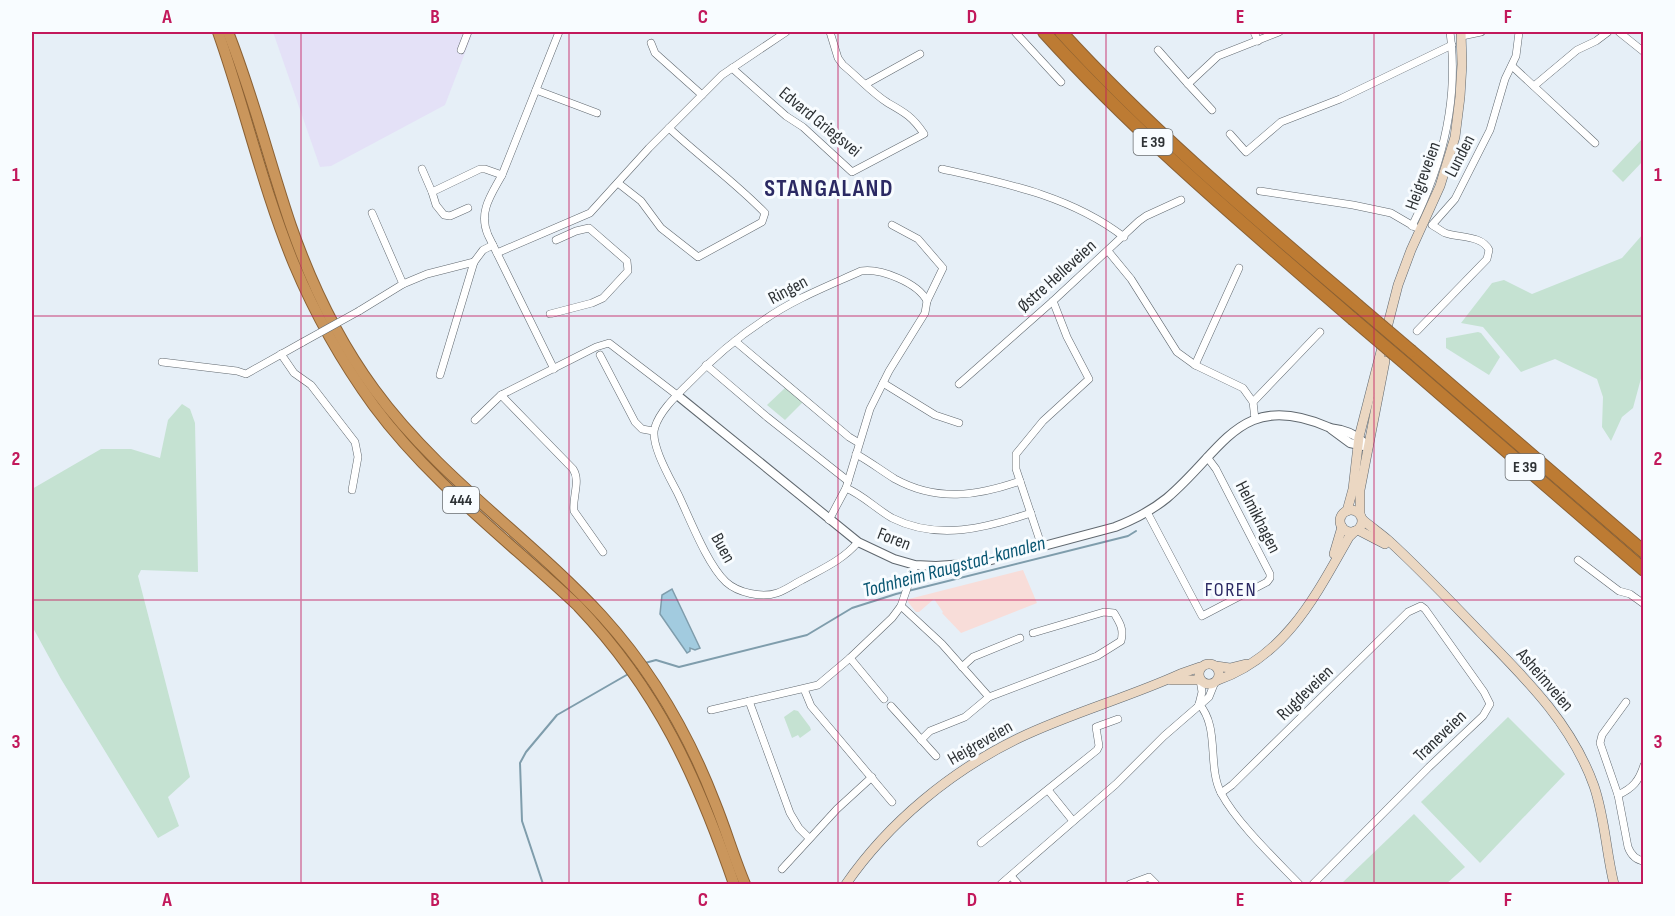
<svg xmlns="http://www.w3.org/2000/svg" width="1675" height="916" font-family="'Sofia Sans Condensed',sans-serif">
<style>
.commercial{fill:#e4e1f7}
.education{fill:#f8ddd9}
.green{fill:#c5e2d2}
.water{fill:#a2cbdf;stroke:#7f9dac;stroke-width:1.5}
.lines{fill:none;stroke-linecap:round;stroke-linejoin:round}
.stream{stroke:#7f9dac;stroke-width:2}
.minor-casing{stroke:#60686f;stroke-width:8}
.tertiary-casing{stroke:#60686f;stroke-width:10}
.secondary-casing{stroke:#60686f;stroke-width:10}
.trunk-casing{stroke:#8b6134;stroke-width:12}
.motorway-casing{stroke:#8b6134;stroke-width:14}
.minor{stroke:#fff;stroke-width:7}
.tertiary{stroke:#fff;stroke-width:8}
.secondary{stroke:#ebd7c2;stroke-width:9}
.trunk{stroke:#ca965c;stroke-width:10}
.motorway{stroke:#bd7b33;stroke-width:12}
.minor-bridge-casing{stroke:#60686f;stroke-width:8;stroke-linecap:butt}
.motorway-bridge-casing{stroke:#8b6134;stroke-width:14;stroke-linecap:butt}
.minor-bridge{stroke:#fff;stroke-width:7}
.motorway-bridge{stroke:#bd7b33;stroke-width:12}
.grid{fill:none;stroke:#c2185b;stroke-width:1.5;stroke-opacity:0.55}
.labels{text-anchor:middle;dominant-baseline:central;stroke-width:6;stroke-linejoin:round;paint-order:stroke}
.shield{fill:#f8fcff;stroke:#6b6f72;stroke-width:1.5}
.shield-label{font-size:16px;font-weight:bold;fill:#2e3235}
.street-label{font-size:18px;fill:#2e3235;stroke:#f8fcff}
.water-label{font-size:20px;font-style:italic;fill:#095672;stroke:#f8fcff}
.neighbourhood-label{font-size:20px;letter-spacing:1.5px;fill:#2b2963;stroke:#f8fcff}
.district-label{font-size:24px;font-weight:bold;letter-spacing:1.5px;fill:#2b2963;stroke:#f8fcff}
.neatline{fill:none;stroke:#c2185b;stroke-width:2}
.grid-label{font-size:20px;text-anchor:middle;font-weight:bold;fill:#c2185b}
</style>
<rect width="100%" height="100%" fill="#e6eff7"/>
<polygon class="commercial" points="273,32 473,32 445,105 331,166 320,167"/>
<polygon class="education" points="1023,570 1037,603 961,633 942,613 943,612 934,599 919,612 916,612 908,602 909,599"/>
<g class="green">
<polygon points="1643,138 1643,161 1623,182 1612,171"/>
<polygon points="1643,234 1643,371 1633,408 1622,417 1611,441 1602,427 1603,397 1597,379 1555,359 1521,372 1483,327 1461,323 1492,283 1504,280 1532,294 1622,258"/>
<polygon points="1478,332 1481,333 1500,357 1489,375 1446,348 1446,338"/>
<polygon points="785,388 804,401 785,420 767,405"/>
<polygon points="182,404 190,409 195,423 198,572 141,570 138,576 190,777 168,797 179,826 158,838 61,679 32,626 32,489 101,449 131,449 160,458 168,420"/>
<polygon points="794,710 798,711 810,727 811,730 800,738 798,735 792,738 784,717"/>
<polygon points="1508,717 1565,774 1480,863 1421,802"/>
<polygon points="1414,814 1465,867 1446,884 1341,884"/>
</g>
<polygon class="water" points="672,589 700,648 695,650 690,648 690,651 687,653 660,614 662,595"/>
<g class="lines">
<g class="stream">
<polyline points="645,663 656,660 679,667 807,635 852,608 896,594 1128,536 1136,531"/>
<polyline points="543,884 522,821 520,763 526,752 557,715 630,673"/>
</g>
<defs>
<g id="minor">
<polyline points="1015,32 1061,82"/>
<polyline points="1254,32 1258,41"/>
<polyline points="1619,32 1644,52"/>
<polyline points="1462,36 1481,32"/>
<polyline points="651,43 655,53 702,95"/>
<polyline points="461,50 468,32"/>
<polyline points="1158,50 1188,84 1218,56 1279,32"/>
<polyline points="1512,66 1595,143"/>
<path d="M732,68L786,116L803,127L852,172L924,134C913,117 904,112 888,103C872,93 858,77 843,65L838,58L830,32"/>
<polyline points="866,84 920,54"/>
<polyline points="1188,84 1212,110"/>
<polyline points="1534,86 1577,50 1596,41 1608,32"/>
<polyline points="536,90 597,113"/>
<polyline points="1230,134 1246,152 1281,122 1340,99 1452,45"/>
<polyline points="422,169 432,192"/>
<path d="M942,169C1005,183 1071,196 1124,237"/>
<path d="M618,183L641,201L661,228L698,257L762,222L765,213C735,182 700,157 669,128"/>
<polyline points="1260,191 1353,205 1391,213 1415,227"/>
<polyline points="468,208 450,216 444,215 436,205 432,192 480,169 485,169 502,175"/>
<polyline points="372,213 403,284"/>
<path d="M1412,226C1442,166 1459,99 1450,32"/>
<polyline points="1108,251 1131,279 1177,352 1195,365 1243,388 1253,402"/>
<polyline points="497,253 590,213 649,148 722,75 786,32"/>
<polyline points="359,311 403,284 427,274 474,262"/>
<polyline points="550,314 592,303 603,298 628,271 627,261 589,228 576,231 556,240"/>
<path d="M1417,331L1487,259L1489,250C1482,235 1459,238 1445,233C1441,231 1436,227 1432,225L1455,199L1490,130L1505,79L1516,56L1519,32"/>
<polyline points="735,341 849,437 859,443"/>
<polyline points="281,354 294,373 311,385 355,442 358,457 352,490"/>
<polyline points="600,355 635,422 642,429 653,431"/>
<polyline points="162,362 237,371 246,374 303,342"/>
<polyline points="706,365 767,417 848,481"/>
<polyline points="1195,365 1239,268"/>
<path d="M554,369L488,235C478,212 491,195 502,175L559,32"/>
<polyline points="440,375 474,262 483,250 493,245"/>
<polyline points="883,383 935,415 959,423"/>
<polyline points="959,384 1053,301 1139,221 1146,216 1181,200"/>
<path d="M501,395L573,469C581,481 572,497 574,511L603,552"/>
<polyline points="1255,419 1253,402 1320,332"/>
<polyline points="475,420 501,395 596,347 609,343 677,395"/>
<path d="M856,454C869,461 882,471 895,479C937,502 977,496 1020,481"/>
<path d="M846,488C863,495 876,509 892,518C938,541 986,528 1031,513"/>
<polyline points="1147,512 1202,616 1267,582 1270,578 1270,574 1216,469 1207,457"/>
<polyline points="829,520 846,488 870,409 889,371 925,313 927,301 943,268 918,239 892,225"/>
<path d="M858,542C843,560 822,569 802,580C794,584 786,590 777,593C762,598 738,593 726,582C707,564 690,519 678,494C671,480 649,443 655,427C660,411 676,396 688,384C711,360 736,338 764,320C794,299 828,286 861,271C881,268 918,283 927,301"/>
<polyline points="1042,547 1016,469 1016,454 1043,421 1089,379 1067,337 1053,301"/>
<polyline points="1578,560 1619,591 1630,594 1644,604"/>
<polyline points="901,606 942,644 989,697"/>
<polyline points="850,658 884,699"/>
<polyline points="962,667 973,657 1020,638"/>
<polyline points="804,689 811,706 892,802"/>
<polyline points="749,701 790,813 799,828 809,838"/>
<path d="M1626,702L1602,735L1600,743L1618,795L1628,847C1631,855 1636,860 1644,861"/>
<path d="M1199,704C1220,727 1207,766 1221,793C1237,823 1275,859 1299,884"/>
<polyline points="1199,704 1202,692 1200,680"/>
<polyline points="891,706 936,756"/>
<polyline points="711,710 818,685 850,658 892,618 901,606 915,565"/>
<path d="M921,740L930,731L965,717L989,697L1097,656L1121,641C1124,629 1120,623 1114,613L1104,612L1033,633"/>
<polyline points="1048,790 1073,821"/>
<polyline points="1221,793 1232,785 1408,612 1421,606 1425,609 1484,692 1490,704 1483,716 1429,767 1313,884"/>
<path d="M1618,795C1633,788 1639,781 1644,765"/>
<polyline points="981,843 1097,750 1099,746 1096,727 1118,719"/>
<polyline points="782,869 837,809 872,777"/>
<polyline points="1011,876 1018,884"/>
<polyline points="1001,884 1116,784 1164,736 1209,697 1215,682"/>
<polyline points="1130,884 1149,877 1156,884"/>
</g>
<g id="tertiary">
<path d="M677,395L858,542L894,559L915,565L936,566L980,563L1115,527C1133,520 1151,511 1167,498C1224,450 1240,389 1328,427C1332,429 1336,429 1341,430C1353,433 1360,438 1368,447"/>
<polyline points="1331,429 1350,443 1364,446"/>
</g>
<g id="secondary">
<circle cx="1351" cy="521" r="11"/>
<polyline points="1347,511 1353,489 1359,437 1398,285 1411,250 1440,186 1455,137 1460,97 1462,64 1461,32"/>
<polyline points="1360,513 1360,490 1385,361"/>
<path d="M1363,520C1371,527 1380,533 1388,540C1420,569 1451,602 1481,633C1526,679 1572,724 1594,786C1605,818 1606,852 1614,884"/>
<polyline points="1358,530 1385,544"/>
<polyline points="1334,554 1342,527"/>
<circle cx="1209" cy="674" r="10"/>
<polyline points="1216,666 1230,668 1246,664"/>
<polyline points="1171,680 1200,680"/>
<path d="M1218,680C1286,656 1316,595 1349,537L1355,531"/>
<path d="M846,884C889,822 951,771 1019,738C1071,713 1127,698 1180,674L1200,667"/>
</g>
<g id="trunk">
<path d="M218,32C245,108 263,189 294,264C315,314 342,362 374,406C431,483 509,541 578,606C658,690 697,777 734,884"/>
<path d="M228,32C253,95 269,161 291,226C311,283 338,340 374,389C438,477 529,537 602,616C651,670 689,735 715,803C726,830 734,858 745,884"/>
</g>
<g id="motorway">
<path d="M1044,32C1138,136 1247,227 1353,319"/>
<path d="M1061,32C1151,131 1255,218 1357,305"/>
<polyline points="1411,351 1644,552"/>
<polyline points="1407,365 1644,570"/>
</g>
</defs>
<use href="#minor" class="minor-casing"/>
<use href="#tertiary" class="tertiary-casing"/>
<use href="#secondary" class="secondary-casing"/>
<use href="#trunk" class="trunk-casing"/>
<use href="#motorway" class="motorway-casing"/>
<use href="#minor" class="minor"/>
<use href="#tertiary" class="tertiary"/>
<use href="#secondary" class="secondary"/>
<use href="#trunk" class="trunk"/>
<use href="#motorway" class="motorway"/>
<defs>
<polyline id="minor-bridge" points="303,342 359,311"/>
<g id="motorway-bridge">
<polyline points="1357,305 1411,351"/>
<polyline points="1353,319 1407,365"/>
</g>
</defs>
<use href="#minor-bridge" class="minor-bridge-casing"/>
<use href="#motorway-bridge" class="motorway-bridge-casing"/>
<use href="#minor-bridge" class="minor-bridge"/>
<use href="#motorway-bridge" class="motorway-bridge"/>
</g>
<path class="grid" d="M301,32V884M569,32V884M838,32V884M1106,32V884M1374,32V884M32,316H1644M32,600H1644"/>
<g class="labels">
<g class="shield">
<rect x="1133.5" y="129" width="39" height="26" rx="4.5"/>
<rect x="1505.5" y="454" width="39" height="26" rx="4.5"/>
<rect x="443" y="487" width="36" height="26" rx="4.5"/>
</g>
<g class="shield-label">
<text x="1153" y="142">E 39</text>
<text x="1525" y="467">E 39</text>
<text x="461" y="500">444</text>
</g>
<g class="street-label">
<text transform="translate(820 122) rotate(39)">Edvard Griegsvei</text>
<text transform="translate(1460 156) rotate(-63)">Lunden</text>
<text transform="translate(1423 176) rotate(-70)">Heigreveien</text>
<text transform="translate(1057 276) rotate(-42)">Østre Helleveien</text>
<text transform="translate(788 290) rotate(-28)">Ringen</text>
<text transform="translate(1258 517) rotate(63)">Helmikhagen</text>
<text transform="translate(894 539) rotate(21)">Foren</text>
<text transform="translate(723 548) rotate(61)">Buen</text>
<text transform="translate(1545 680) rotate(49)">Asheimveien</text>
<text transform="translate(1305 693) rotate(-44)">Rugdeveien</text>
<text transform="translate(1440 736) rotate(-44)">Traneveien</text>
<text transform="translate(980 743) rotate(-30)">Heigreveien</text>
</g>
<g class="water-label">
<text transform="translate(954 567) rotate(-15)">Todnheim Raugstad-kanalen</text>
</g>
<g class="neighbourhood-label">
<text x="1231" y="590">FOREN</text>
</g>
<g class="district-label">
<text x="829" y="188">STANGALAND</text>
</g>
</g>
<rect width="1675" height="916" fill="none" stroke="#f8fcff" stroke-width="66"/>
<rect x="33" y="33" width="1609" height="850" class="neatline"/>
<g class="grid-label">
<text x="167" y="23">A</text>
<text x="435" y="23">B</text>
<text x="703" y="23">C</text>
<text x="972" y="23">D</text>
<text x="1240" y="23">E</text>
<text x="1508" y="23">F</text>
<text x="16" y="181">1</text>
<text x="1658" y="181">1</text>
<text x="16" y="465">2</text>
<text x="1658" y="465">2</text>
<text x="16" y="748">3</text>
<text x="1658" y="748">3</text>
<text x="167" y="906">A</text>
<text x="435" y="906">B</text>
<text x="703" y="906">C</text>
<text x="972" y="906">D</text>
<text x="1240" y="906">E</text>
<text x="1508" y="906">F</text>
</g>
</svg>
